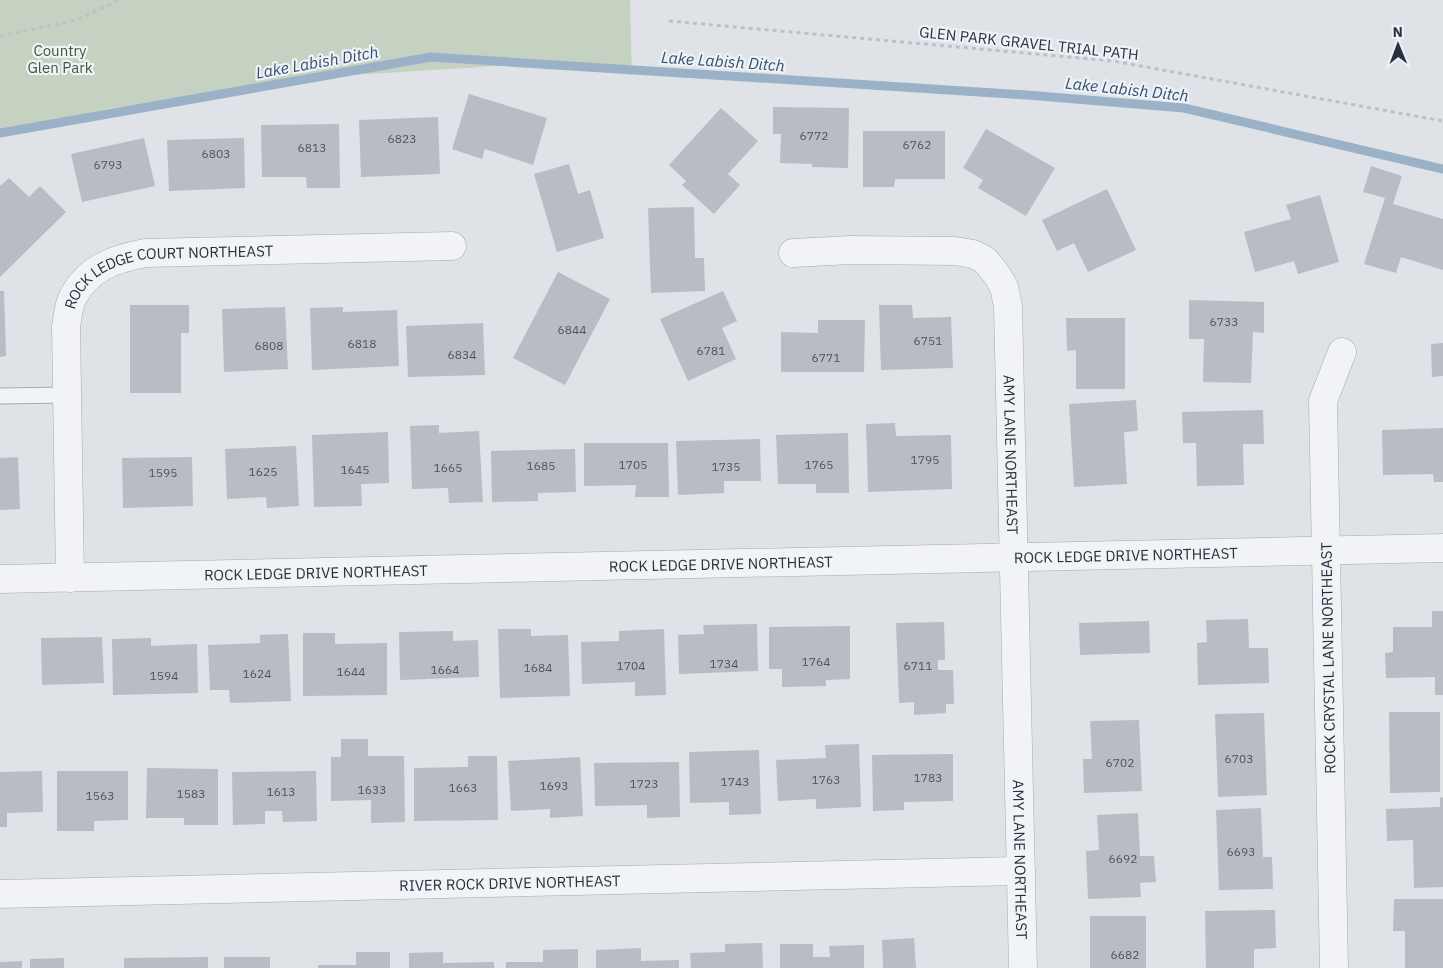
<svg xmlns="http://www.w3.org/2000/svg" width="1443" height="968" font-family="'IBM Plex Sans',sans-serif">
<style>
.green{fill:#c5d2c1}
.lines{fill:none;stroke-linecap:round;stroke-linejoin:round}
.stream{stroke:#9bb1c7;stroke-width:9}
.building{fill:#b7bcc5}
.lane-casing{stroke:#a4aab2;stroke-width:17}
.street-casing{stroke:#a4aab2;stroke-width:29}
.path{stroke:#bdc1c6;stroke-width:3;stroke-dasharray:4 4;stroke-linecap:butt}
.lane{stroke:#f2f3f6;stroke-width:15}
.street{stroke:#f2f3f6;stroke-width:28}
.labels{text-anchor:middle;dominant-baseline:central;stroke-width:4.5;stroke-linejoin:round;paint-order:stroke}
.number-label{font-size:12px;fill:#4c5460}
.street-label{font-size:15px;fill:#28313f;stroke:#eff2f6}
.park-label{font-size:15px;fill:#3d5a36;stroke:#eff2f6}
.water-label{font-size:16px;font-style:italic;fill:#344f72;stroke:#eff2f6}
</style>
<rect width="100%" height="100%" fill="#dfe3e8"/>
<polygon class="green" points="0,0 630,0 632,75 529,64 304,78 108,109 0,134"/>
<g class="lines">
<polyline class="stream" points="0,133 431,57 1027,95 1184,108 1443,169"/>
</g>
<g class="building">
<polygon points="469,94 547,118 533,165 485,149 482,159 452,149"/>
<polygon points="773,107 849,108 848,168 812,167 812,164 780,163 781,134 773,134"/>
<polygon points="721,108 758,141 728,174 740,185 714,214 682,185 686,181 669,165"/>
<polygon points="438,117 440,174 361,177 359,120"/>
<polygon points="339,124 340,188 307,188 306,177 262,177 261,125"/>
<polygon points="986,129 1055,168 1026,216 978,188 983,180 963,168"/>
<polygon points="863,131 945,131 945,179 895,179 894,187 863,187"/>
<polygon points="144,138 155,186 82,202 71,154"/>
<polygon points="244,138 245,188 169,191 167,140"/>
<polygon points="569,164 578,194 590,190 604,238 557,252 534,174"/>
<polygon points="1371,166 1402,176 1393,204 1443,219 1443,270 1401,257 1396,273 1364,264 1385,198 1363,192"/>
<polygon points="9,178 29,197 40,186 66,212 0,277 0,186"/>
<polygon points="1107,189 1136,250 1088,272 1074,243 1057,251 1042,220"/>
<polygon points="1320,195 1339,262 1298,274 1294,261 1255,272 1244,232 1291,219 1286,205"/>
<polygon points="694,207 695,258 704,258 705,291 651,293 648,208"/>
<polygon points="558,272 610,299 565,385 513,358"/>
<polygon points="0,291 4,291 6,356 0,357"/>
<polygon points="723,291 737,321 722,328 736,359 688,381 660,319"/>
<polygon points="1189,300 1264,302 1264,333 1253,332 1251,383 1203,382 1204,339 1189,339"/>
<polygon points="130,305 189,305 189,333 181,333 181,393 130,393"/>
<polygon points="879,305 912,305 913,318 951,317 953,368 881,370"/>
<polygon points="285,307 288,369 224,372 222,309"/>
<polygon points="343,307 343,312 397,310 399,366 312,370 310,308"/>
<polygon points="1066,318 1125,318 1125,389 1076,389 1076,350 1067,351"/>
<polygon points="818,320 865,320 864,372 781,372 781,332 818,333"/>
<polygon points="483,323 485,375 408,377 406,326"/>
<polygon points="1443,343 1443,376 1432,377 1431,344"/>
<polygon points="1136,400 1138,431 1124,432 1127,484 1074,487 1069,404"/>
<polygon points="1263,410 1264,444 1243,444 1244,485 1197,486 1196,443 1183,443 1182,412"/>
<polygon points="895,423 896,436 951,435 952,489 868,492 866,424"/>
<polygon points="439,425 439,433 479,431 483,502 449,503 448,488 412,489 410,426"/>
<polygon points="1443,428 1443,482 1434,482 1433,474 1383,475 1382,430"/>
<polygon points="388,432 389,483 361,484 362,506 314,507 312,435"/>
<polygon points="848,433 849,493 816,493 816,484 778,484 776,435"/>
<polygon points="760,439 761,481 724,481 724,493 678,495 676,441"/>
<polygon points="584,443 668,443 669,497 635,497 636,485 584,486"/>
<polygon points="296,446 299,506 267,508 266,497 227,499 225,449"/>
<polygon points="575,449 576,492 538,493 538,501 492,502 491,451"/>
<polygon points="18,457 20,509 0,510 0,458"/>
<polygon points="192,457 193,506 123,508 122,458"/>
<polygon points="1432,611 1443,611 1443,695 1435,695 1435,677 1386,678 1385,653 1393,652 1393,627 1432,627"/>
<polygon points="1248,619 1249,648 1268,648 1269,683 1198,685 1197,643 1207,642 1206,620"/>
<polygon points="1149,621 1150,653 1080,655 1079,623"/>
<polygon points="944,622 945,660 938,660 938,670 953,670 954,704 946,704 946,713 914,715 914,702 899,703 896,623"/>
<polygon points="757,624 758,671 679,674 678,635 704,634 703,625"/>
<polygon points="850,626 850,679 826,680 826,686 782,687 782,669 769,669 769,627"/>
<polygon points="498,629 531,629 531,636 568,635 570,696 500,698"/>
<polygon points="664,629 666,695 635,696 635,682 582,684 581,642 619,641 619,631"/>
<polygon points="453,631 453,641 478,640 479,677 400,680 399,632"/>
<polygon points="303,633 335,633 335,644 387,643 387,695 303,696"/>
<polygon points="288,634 291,701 230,703 229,690 210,690 208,645 260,643 260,635"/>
<polygon points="102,637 104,683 42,685 41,638"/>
<polygon points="151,638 151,646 197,644 198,693 113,695 112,639"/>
<polygon points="1389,712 1440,712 1440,792 1390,793"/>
<polygon points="1264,713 1267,795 1218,797 1215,714"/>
<polygon points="1139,720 1142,791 1084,793 1083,759 1092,759 1090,721"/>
<polygon points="341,739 368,739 368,756 404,756 405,822 371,823 371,800 331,801 331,757 341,757"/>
<polygon points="859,744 861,807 816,809 816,799 778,801 776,760 826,758 825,745"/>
<polygon points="759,750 761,814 729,815 729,802 690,803 689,752"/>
<polygon points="953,754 953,801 904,802 904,810 873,811 872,755"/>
<polygon points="468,756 497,756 498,820 414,821 414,768 468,767"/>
<polygon points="580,757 583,816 550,818 550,809 511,811 508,761"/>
<polygon points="679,762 680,817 647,818 647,805 595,806 594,763"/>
<polygon points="147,768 218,769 218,825 184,825 184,818 146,818"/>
<polygon points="42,771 43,812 7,813 7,827 0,827 0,772"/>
<polygon points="57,771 128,771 128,820 94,821 94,831 57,831"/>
<polygon points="316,771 317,821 283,822 282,811 265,811 265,824 233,825 232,772"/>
<polygon points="1443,797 1443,887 1414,888 1413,840 1387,841 1386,809 1440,807 1440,798"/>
<polygon points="1261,808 1263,857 1272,857 1273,889 1219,890 1216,810"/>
<polygon points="1138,813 1140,856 1154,856 1156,882 1140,883 1141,897 1088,899 1086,851 1099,850 1097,815"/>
<polygon points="1394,899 1443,899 1443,968 1405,968 1405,931 1393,931"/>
<polygon points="1275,910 1276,948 1254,949 1254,968 1206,968 1205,911"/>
<rect x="1090" y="916" width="56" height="52"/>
<polygon points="914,938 916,968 883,968 882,940"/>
<polygon points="762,943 763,968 691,968 690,953 725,952 725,944"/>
<polygon points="780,944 813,944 813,957 830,957 829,946 864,945 864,968 780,968"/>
<polygon points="641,948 641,961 679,960 679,968 596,968 596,950"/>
<polygon points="578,949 578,968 506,968 506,962 543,962 543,950"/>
<polygon points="356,952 390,952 390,968 318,968 318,965 356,965"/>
<polygon points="443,952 443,963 494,962 494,968 409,968 409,953"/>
<polygon points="208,957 208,968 124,968 124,958"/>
<rect x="224" y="957" width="46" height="11"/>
<polygon points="64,958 64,968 30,968 30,959"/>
<polygon points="22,961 22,968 0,968 0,962"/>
</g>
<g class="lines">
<defs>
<polyline id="lane" points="0,396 67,395"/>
<g id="street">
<path id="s1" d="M793,253L851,250L955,251L973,254L985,260L997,275L1004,287L1008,306L1023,968"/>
<path id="s2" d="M70,578L66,326C68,318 68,307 72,299C87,268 114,259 145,253L452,246"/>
<path id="s3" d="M0,579L1443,548"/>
<path id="s4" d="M0,894L1021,871"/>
<polyline points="1334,968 1323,401 1342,352"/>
</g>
</defs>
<use href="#lane" class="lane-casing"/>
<use href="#street" class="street-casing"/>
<g class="path">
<polyline points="669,21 1113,61 1443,121"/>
<polyline points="0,36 68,22 83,17 119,0"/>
</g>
<use href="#lane" class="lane"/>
<use href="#street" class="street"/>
</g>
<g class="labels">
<g class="number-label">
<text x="814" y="135">6772</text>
<text x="402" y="138">6823</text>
<text x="917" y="144">6762</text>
<text x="312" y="147">6813</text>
<text x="216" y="153">6803</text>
<text x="108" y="164">6793</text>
<text x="1224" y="321">6733</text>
<text x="572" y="329">6844</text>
<text x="928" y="340">6751</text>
<text x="362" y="343">6818</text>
<text x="269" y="345">6808</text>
<text x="711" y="350">6781</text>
<text x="462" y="354">6834</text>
<text x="826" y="357">6771</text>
<text x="925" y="459">1795</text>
<text x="633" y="464">1705</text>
<text x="819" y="464">1765</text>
<text x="541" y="465">1685</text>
<text x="726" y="466">1735</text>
<text x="448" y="467">1665</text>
<text x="355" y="469">1645</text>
<text x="263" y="471">1625</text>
<text x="163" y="472">1595</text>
<text x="816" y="661">1764</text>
<text x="724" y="663">1734</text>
<text x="631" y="665">1704</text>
<text x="918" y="665">6711</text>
<text x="538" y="667">1684</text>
<text x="445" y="669">1664</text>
<text x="351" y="671">1644</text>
<text x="257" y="673">1624</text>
<text x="164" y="675">1594</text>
<text x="1239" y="758">6703</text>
<text x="1120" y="762">6702</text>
<text x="928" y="777">1783</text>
<text x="826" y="779">1763</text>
<text x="735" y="781">1743</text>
<text x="644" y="783">1723</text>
<text x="554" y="785">1693</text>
<text x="463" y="787">1663</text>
<text x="372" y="789">1633</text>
<text x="281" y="791">1613</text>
<text x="191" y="793">1583</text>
<text x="100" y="795">1563</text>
<text x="1241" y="851">6693</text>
<text x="1123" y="858">6692</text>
<text x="1125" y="954">6682</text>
</g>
<g class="street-label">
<text transform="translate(1029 43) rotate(6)">GLEN PARK GRAVEL TRIAL PATH</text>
<text stroke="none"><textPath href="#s2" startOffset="384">ROCK LEDGE COURT NORTHEAST</textPath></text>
<text stroke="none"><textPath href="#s1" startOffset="395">AMY LANE NORTHEAST</textPath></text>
<text stroke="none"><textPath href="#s3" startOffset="1126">ROCK LEDGE DRIVE NORTHEAST</textPath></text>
<text stroke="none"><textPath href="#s3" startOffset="721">ROCK LEDGE DRIVE NORTHEAST</textPath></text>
<text stroke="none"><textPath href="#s3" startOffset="316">ROCK LEDGE DRIVE NORTHEAST</textPath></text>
<text transform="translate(1328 658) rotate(-91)">ROCK CRYSTAL LANE NORTHEAST</text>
<text stroke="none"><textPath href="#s1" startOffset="800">AMY LANE NORTHEAST</textPath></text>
<text stroke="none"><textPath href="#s4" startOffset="510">RIVER ROCK DRIVE NORTHEAST</textPath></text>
</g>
<g class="park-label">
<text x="60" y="50">Country<tspan x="60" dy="17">Glen Park</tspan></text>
</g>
<g class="water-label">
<text transform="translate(723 61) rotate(4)">Lake Labish Ditch</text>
<text transform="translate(317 62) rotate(-10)">Lake Labish Ditch</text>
<text transform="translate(1127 89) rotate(6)">Lake Labish Ditch</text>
</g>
</g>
<g transform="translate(1398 45) rotate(359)" stroke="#eff2f6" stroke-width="4" paint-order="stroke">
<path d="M0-4L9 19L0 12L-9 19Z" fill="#28313f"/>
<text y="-8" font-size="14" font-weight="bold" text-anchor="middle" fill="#28313f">N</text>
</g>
</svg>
